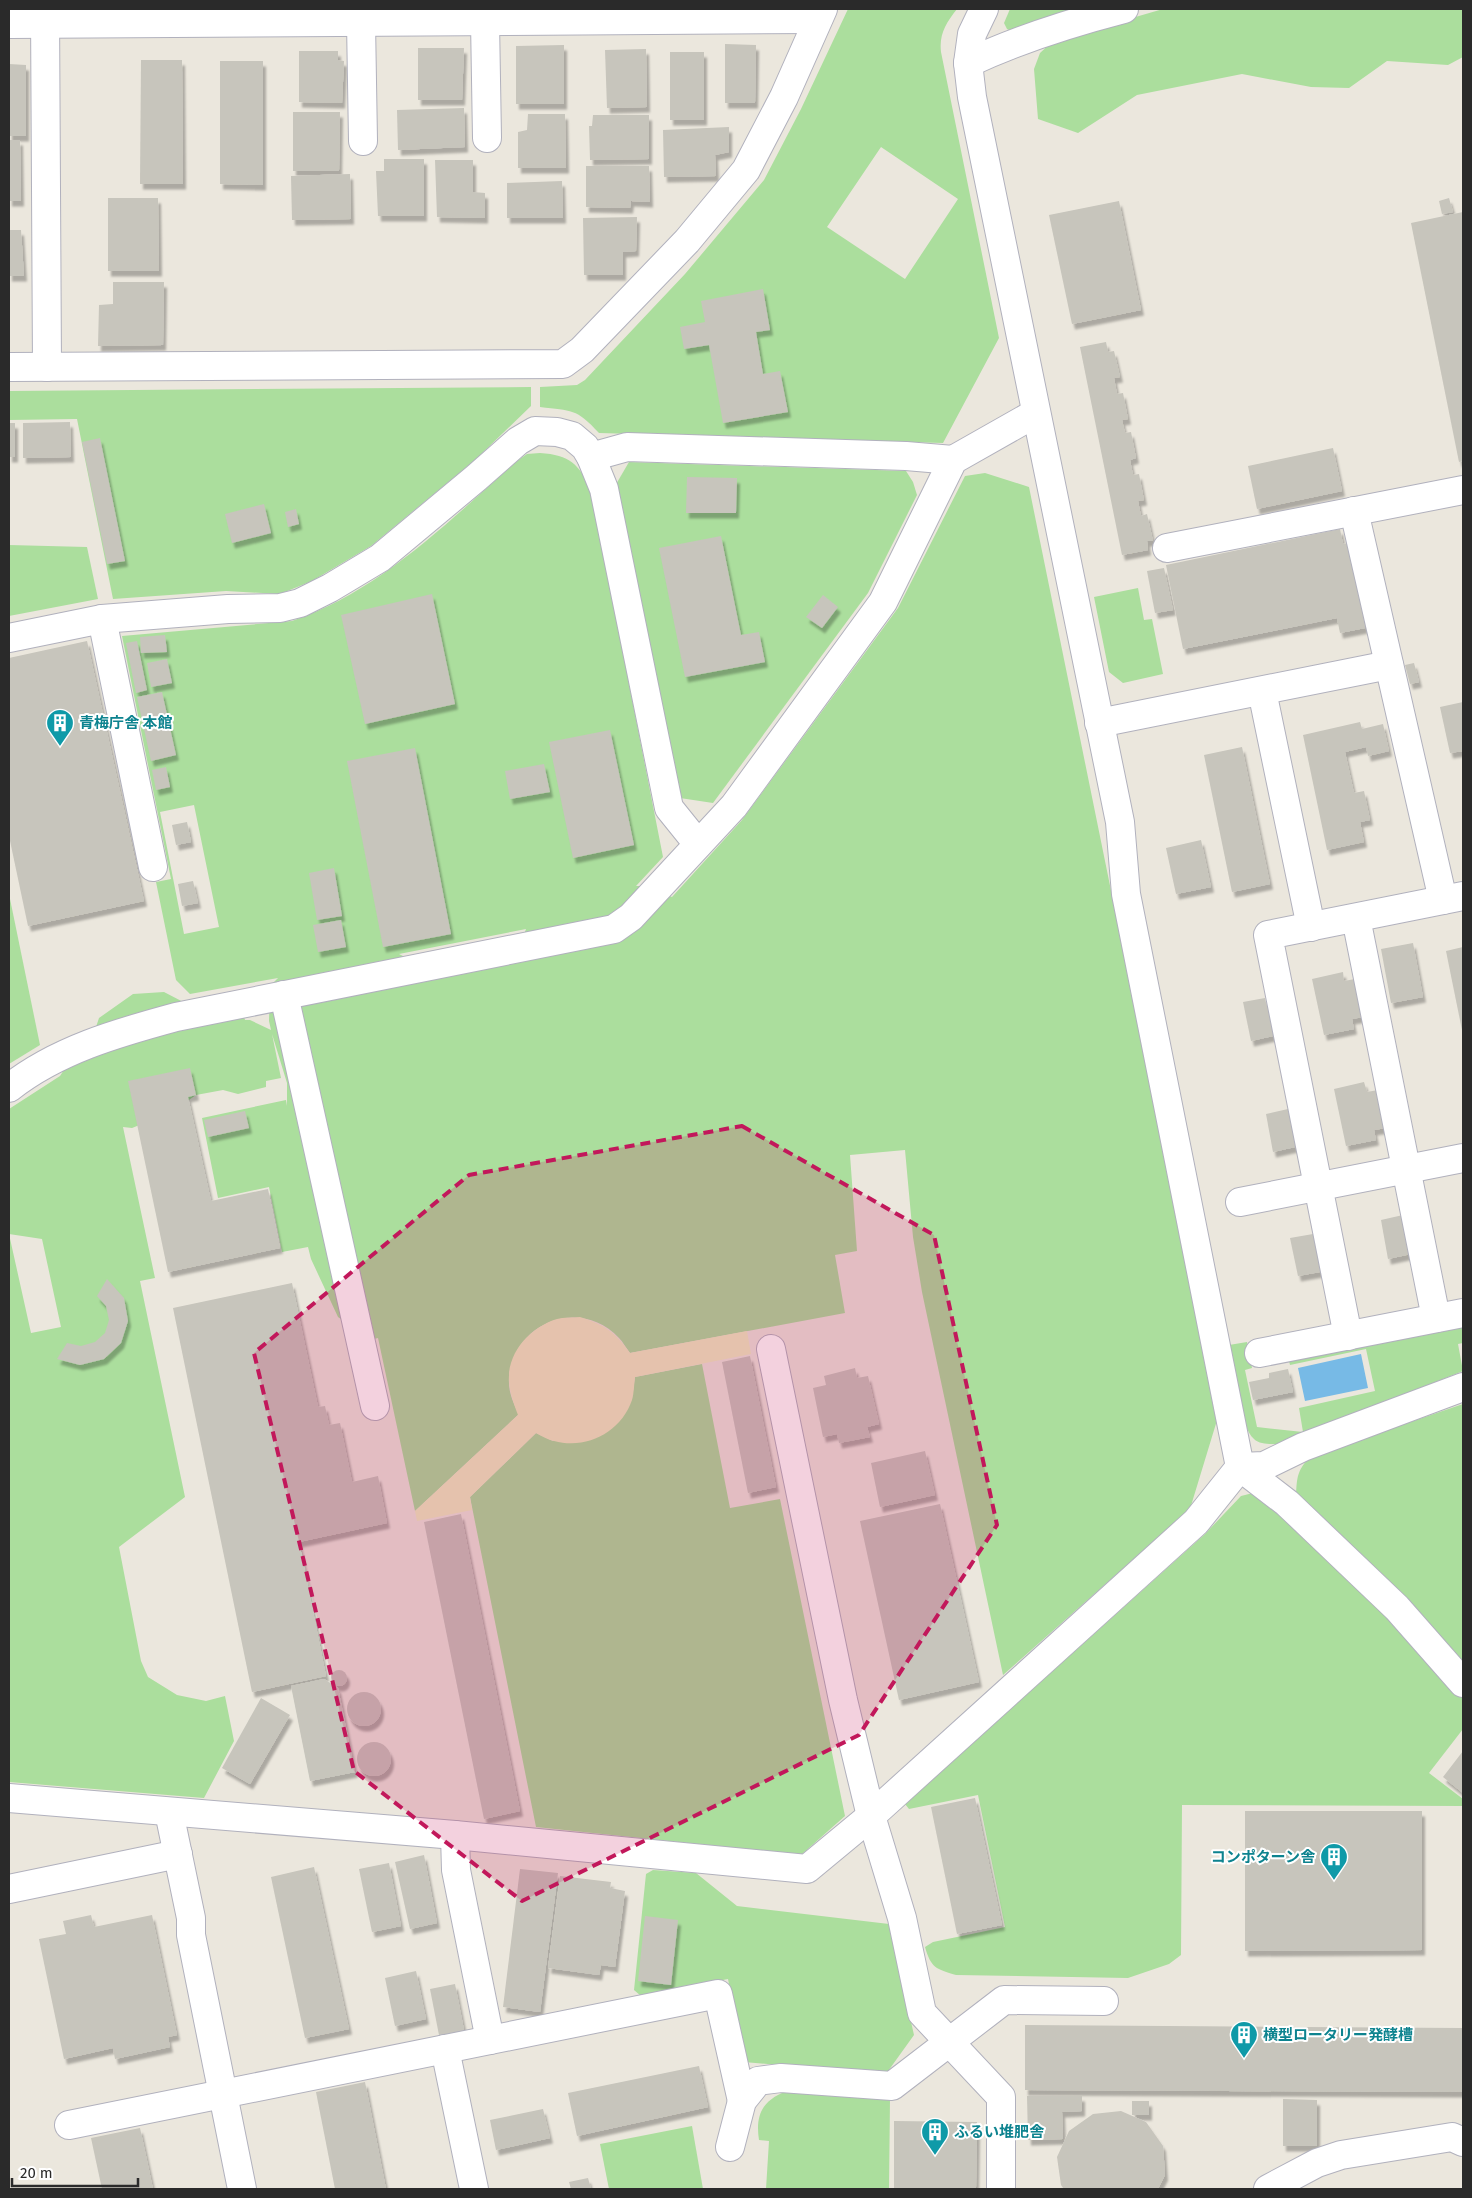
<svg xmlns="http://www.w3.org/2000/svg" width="1472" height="2198" font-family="'Fira Sans','Noto Sans JP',sans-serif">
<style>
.green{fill:#abde9d;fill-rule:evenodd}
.sand{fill:#eeedc2}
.water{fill:#77bae6}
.building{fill:#c7c5bc;filter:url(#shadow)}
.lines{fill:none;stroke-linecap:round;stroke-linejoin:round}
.minor-casing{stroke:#b1b1bd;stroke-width:30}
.minor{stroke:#fff;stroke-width:28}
.marked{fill:#c2185b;fill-opacity:0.2;stroke:#c2185b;stroke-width:4;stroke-dasharray:10 6;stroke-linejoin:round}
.labels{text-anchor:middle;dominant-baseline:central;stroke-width:4;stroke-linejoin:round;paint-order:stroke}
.culture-label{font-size:15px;font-weight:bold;fill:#0d838f;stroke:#fff;text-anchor:start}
</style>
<defs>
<filter id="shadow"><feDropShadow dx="3" dy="5.5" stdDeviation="1" flood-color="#0004"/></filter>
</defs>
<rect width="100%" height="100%" fill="#ebe7dd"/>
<g class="green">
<path d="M848,9H957C946,23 939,34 941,52L999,338L943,443L599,433C576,408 572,411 540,407V387L577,385L585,380L685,274L764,180L801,109ZM881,147L958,199L905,279L827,227Z"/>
<polygon points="1010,9 1074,9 1013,32 1007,29 1004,23"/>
<polygon points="1163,9 1463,9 1463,57 1448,65 1387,61 1349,88 1311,87 1242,74 1137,95 1078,133 1038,119 1034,69 1040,53 1053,41"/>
<polygon points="531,387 531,406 475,460 371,546 312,581 280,594 226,591 113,599 77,419 9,420 9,391"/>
<path d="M540,453C570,455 579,464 591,490L663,857L636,886H645L672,897L742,820L898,608L965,476L985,473L1029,487L1218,1417L1190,1509L1003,1675L922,1292L913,1237L905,1150L850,1155L857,1251L835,1255L845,1313L630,1353C626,1348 623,1342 619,1338C580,1296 513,1323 509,1378C508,1391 513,1403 519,1414L415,1511L378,1338L370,1340L338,1317L311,1259L308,1247L282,1252L269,1187L218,1198L202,1118L286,1100L287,1106V1083L272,1034L281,1078L266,1081V1087L238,1094L223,1090L196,1095L172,1112L132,1128L123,1127L155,1278L140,1281L185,1497L119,1547L141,1661L148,1677L177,1695L206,1701L225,1696L234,1741L204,1798L9,1782V1109L60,1076L64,1070L86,1057L99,1018L133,994L164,992L191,1006L243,1014L245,1020H250L271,1030L269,1021L270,986L278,978L190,994L176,980L156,882L171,879L122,636L292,621C380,591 449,521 517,461L527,454ZM194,805L219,927L184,934L160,812ZM526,929L515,959H409L399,954ZM9,1234L42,1239L61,1327L31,1333Z"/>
<polygon points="629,462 906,471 913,482 917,495 868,593 713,803 680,798 615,486"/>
<polygon points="9,545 87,547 98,599 9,616"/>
<polygon points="1138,588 1144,620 1152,619 1163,674 1123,683 1109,672 1094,597"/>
<polygon points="9,894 40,1045 9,1064"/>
<path d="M1463,1326V1343L1458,1344L1463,1371L1280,1444C1272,1444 1260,1445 1254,1439C1240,1428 1233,1365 1229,1345L1247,1342L1252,1368L1245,1370L1257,1427L1303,1432L1299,1408L1375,1391L1366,1349L1290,1365L1289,1361Z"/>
<polygon points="702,1364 730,1508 780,1499 845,1816 801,1855 536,1827 470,1497 536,1433 553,1441 632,1399 635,1377"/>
<path d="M1463,1404V1669L1296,1496C1297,1477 1297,1470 1311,1456Z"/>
<path d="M1253,1493L1264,1499L1366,1592L1463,1697V1729L1429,1773L1463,1799V1806L1182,1805L1181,1955L1169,1964L1128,1978L956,1975C936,1969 931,1968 925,1947L933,1942L1005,1927L978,1795L909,1809L905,1804L1205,1534L1241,1496Z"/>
<polygon points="653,1870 696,1873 737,1906 889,1924 914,2035 886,2074 744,2062 728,1979 641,1996 634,1990 646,1874"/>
<path d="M787,2091L890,2098L889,2189H766L769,2141L759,2140C755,2114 763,2100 787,2091Z"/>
<polygon points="692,2126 703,2189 609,2189 600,2144"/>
</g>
<path class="sand" d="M580,1317C605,1325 615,1332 630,1353L747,1331L751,1354L635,1377C634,1384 634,1393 632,1400C621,1432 587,1450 554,1441C548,1440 542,1436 536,1433L470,1497L472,1510L417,1521L415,1511L518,1415C514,1404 510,1394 509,1381C507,1352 531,1327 557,1319C564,1317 573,1318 580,1317Z"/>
<polygon class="water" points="1361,1354 1368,1388 1305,1401 1298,1368"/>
<g class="building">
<polygon points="725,44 756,45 755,103 725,103"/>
<polygon points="564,45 564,104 516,104 516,46"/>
<polygon points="418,48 464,48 462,100 418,100"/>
<polygon points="646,49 647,107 607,108 605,50"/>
<polygon points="299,51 338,51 338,60 344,61 342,103 299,102"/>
<rect x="670" y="52" width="34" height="68"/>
<polygon points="141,60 182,60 183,184 140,184"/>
<polygon points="220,61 263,61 263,185 220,184"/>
<polygon points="9,64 26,65 26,136 9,136"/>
<polygon points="464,108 465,147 398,150 397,110"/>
<polygon points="293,112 340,112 339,171 293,171"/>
<polygon points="528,114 565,114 566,168 518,168 518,132 527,130"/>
<polygon points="593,115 649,115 649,159 590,160 589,126 592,126"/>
<polygon points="729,127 729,152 715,155 716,176 664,177 663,130"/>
<polygon points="9,140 20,140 21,201 9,201"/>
<polygon points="384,159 424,159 424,216 378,216 376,171 384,171"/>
<polygon points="435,160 473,160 473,192 485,193 485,218 437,217"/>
<polygon points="586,166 649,166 650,202 631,201 630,208 586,207"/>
<polygon points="350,174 351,219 292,220 291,176"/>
<polygon points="562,181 563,218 507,218 507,183"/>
<polygon points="108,198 158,198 159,271 108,271"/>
<polygon points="1449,198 1453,212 1442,214 1439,201"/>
<polygon points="1119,201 1141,310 1072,324 1049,215"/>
<polygon points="1463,212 1463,461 1459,462 1411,223"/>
<polygon points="637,217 636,251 623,252 623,275 584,275 583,218"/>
<polygon points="9,230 21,230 24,276 9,276"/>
<polygon points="113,282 164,282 163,345 98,346 99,305 113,304"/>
<polygon points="763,289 770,330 756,332 763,374 780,371 788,412 723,423 709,345 684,349 680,327 705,322 701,301"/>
<polygon points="1106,342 1108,352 1114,351 1120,377 1114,378 1117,394 1123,393 1128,419 1122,420 1125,433 1131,432 1136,458 1130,460 1133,475 1139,474 1144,500 1138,501 1141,516 1147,514 1153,541 1147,541 1148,550 1122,555 1080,347"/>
<polygon points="70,422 71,457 23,458 23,423"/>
<rect x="9" y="423" width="6" height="34"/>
<polygon points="100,438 125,561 107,564 82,442"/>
<polygon points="1333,448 1342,491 1257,509 1248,466"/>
<polygon points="687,477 737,478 736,513 686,513"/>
<polygon points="264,504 271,533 232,543 225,514"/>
<polygon points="296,509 299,524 288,527 285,512"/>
<polygon points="1340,529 1343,544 1348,543 1365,628 1340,633 1337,618 1183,649 1166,565"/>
<polygon points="721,536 741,635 759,632 765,662 685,677 659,548"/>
<polygon points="1164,568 1173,610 1155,613 1147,571"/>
<polygon points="432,594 455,704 365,724 341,615"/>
<polygon points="823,595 838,607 822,628 806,617"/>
<polygon points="165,635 167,652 141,653 140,637"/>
<polygon points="87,641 144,901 28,926 9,836 9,658"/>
<polygon points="137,641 147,690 136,693 126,643"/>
<polygon points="167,659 172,683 151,687 147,663"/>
<polygon points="1414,663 1419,682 1410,684 1405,665"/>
<polygon points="162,692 176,755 151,761 137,697"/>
<polygon points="1463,702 1463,751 1450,753 1440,707"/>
<polygon points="1360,722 1362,729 1383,724 1389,751 1368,756 1366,747 1345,752 1354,793 1364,791 1370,820 1360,822 1364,842 1327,850 1303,735"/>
<polygon points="610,730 634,845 573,858 549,742"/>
<polygon points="1242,747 1270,884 1232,892 1204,755"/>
<polygon points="415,748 451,934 383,947 347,761"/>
<polygon points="544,764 550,792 510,799 505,771"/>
<polygon points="166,767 170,787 156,790 152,770"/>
<polygon points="187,822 191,842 176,845 172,825"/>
<polygon points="1201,840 1211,887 1176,894 1166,848"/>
<polygon points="334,868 342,916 317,920 309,873"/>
<polygon points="193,881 198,903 182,906 178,884"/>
<polygon points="341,920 346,947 318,952 313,925"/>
<polygon points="1413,943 1423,997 1391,1003 1381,949"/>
<polygon points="1463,947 1463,1030 1462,1030 1446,951"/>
<polygon points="1343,972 1344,981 1355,979 1363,1017 1352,1019 1354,1029 1324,1035 1312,979"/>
<polygon points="1265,998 1273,1036 1251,1041 1243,1002"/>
<polygon points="190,1068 196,1095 188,1097 211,1201 268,1189 280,1248 168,1272 128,1081"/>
<polygon points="1364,1082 1367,1092 1378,1090 1386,1128 1374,1130 1376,1140 1346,1146 1334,1089"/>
<polygon points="1288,1109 1295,1147 1273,1152 1266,1114"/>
<polygon points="245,1111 249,1128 208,1137 204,1120"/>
<polygon points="1403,1215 1411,1254 1388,1259 1381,1220"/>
<polygon points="1313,1234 1320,1272 1298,1276 1290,1238"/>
<polygon points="107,1279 124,1298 128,1321 121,1343 104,1359 80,1365 57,1359 67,1343 81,1346 95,1342 105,1333 109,1320 106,1306 97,1296"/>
<polygon points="292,1283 318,1407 325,1406 329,1425 340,1423 352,1482 378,1476 387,1523 299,1542 326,1676 252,1692 173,1308"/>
<polygon points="750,1356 776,1487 748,1493 722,1362"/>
<polygon points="855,1368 857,1378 868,1376 879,1424 867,1427 870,1437 839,1443 837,1434 823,1437 813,1388 826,1385 824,1376"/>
<polygon points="1288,1369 1293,1392 1253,1400 1249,1382 1269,1378 1269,1373"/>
<polygon points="925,1451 935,1495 880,1507 871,1463"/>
<polygon points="940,1504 979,1682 899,1700 860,1521"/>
<polygon points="461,1514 520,1811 484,1819 424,1522"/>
<circle cx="339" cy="1678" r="8"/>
<polygon points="324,1679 338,1688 355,1772 310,1781 291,1686"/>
<circle cx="364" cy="1709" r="17"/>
<polygon points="261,1698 290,1715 250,1784 222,1768"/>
<circle cx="374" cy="1759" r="17"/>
<polygon points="1463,1751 1463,1793 1443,1777"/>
<polygon points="975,1798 1002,1925 957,1934 931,1807"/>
<polygon points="1245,1811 1422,1811 1422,1950 1245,1951"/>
<polygon points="424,1855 437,1923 410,1929 395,1862"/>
<polygon points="389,1863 401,1926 372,1932 359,1869"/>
<polygon points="314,1867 349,2029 305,2038 271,1877"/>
<polygon points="520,1869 558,1873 540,2012 503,2007"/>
<polygon points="560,1876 611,1882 610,1888 625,1891 615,1967 601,1965 599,1975 548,1968"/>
<polygon points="91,1915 94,1927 152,1915 177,2035 168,2037 170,2047 115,2059 113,2048 64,2059 39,1939 66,1934 63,1921"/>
<polygon points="645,1916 678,1920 671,1985 638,1981"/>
<polygon points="416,1971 426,2019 395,2026 385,1978"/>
<polygon points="455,1984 464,2030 439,2035 430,1989"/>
<polygon points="1025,2025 1463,2028 1463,2092 1025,2090"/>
<polygon points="699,2066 708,2107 577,2136 568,2093"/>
<polygon points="365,2082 386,2189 335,2189 316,2092"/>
<polygon points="1027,2096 1082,2096 1082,2111 1062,2112 1063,2139 1028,2140"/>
<polygon points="1283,2099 1317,2100 1317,2146 1283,2146"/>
<rect x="1132" y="2101" width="17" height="14"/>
<polygon points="543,2109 550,2138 496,2150 490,2120"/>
<polygon points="1121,2111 1146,2122 1163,2146 1165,2175 1158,2189 1064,2189 1061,2185 1057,2157 1069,2131 1093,2114"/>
<polygon points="894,2121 977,2122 976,2189 894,2189"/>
<polygon points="140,2128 153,2189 102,2189 91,2138"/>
<polygon points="588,2178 591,2189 571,2189 569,2182"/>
</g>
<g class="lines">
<defs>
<g id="minor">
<polyline points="45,9 47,367"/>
<polyline points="485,21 487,138"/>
<polyline points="361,22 363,141"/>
<polyline points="9,24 818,19"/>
<path d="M968,63C1019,39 1070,23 1124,9"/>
<polyline points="9,367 563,364 582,350 687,241 746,170 784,97 823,9"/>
<polyline points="591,457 627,447 906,456 953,460"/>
<polyline points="1354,511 1443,900"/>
<polyline points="1167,548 1463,490"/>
<polyline points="102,619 153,867"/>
<polyline points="9,638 102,619 228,609 280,608 300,603 330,588 380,558 476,478 518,441 535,431 557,432 572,436 585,447 591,457 604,489 669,808 698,844"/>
<polyline points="1262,691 1311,927"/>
<polyline points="1099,723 1389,665"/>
<polyline points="1356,918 1436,1318"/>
<polyline points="284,995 375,1406"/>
<path d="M9,1088C57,1050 117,1033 176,1017L614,929L631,917L734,806L883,602L953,460L1036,413"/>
<polyline points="1240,1202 1463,1158"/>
<polyline points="1348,1336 1268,935 1463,896"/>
<polyline points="771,1349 843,1700 871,1816 902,1918 922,2013 1001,2097 1001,2189"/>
<polyline points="1259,1353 1463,1313"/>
<polyline points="1240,1467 1287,1503 1397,1608 1463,1683"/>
<polyline points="1240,1467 1264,1466 1303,1447 1463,1387"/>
<polyline points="9,1798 455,1835 807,1869 871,1816 1196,1522 1240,1467 1126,894 1120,822 972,97 968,63 972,34 984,9"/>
<polyline points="169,1812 191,1918 191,1935 242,2189"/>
<polyline points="455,1835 456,1870 490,2040"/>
<polyline points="9,1889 178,1854"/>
<polyline points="445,2049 474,2189"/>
<polyline points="69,2125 718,1994 742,2101"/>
<polyline points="730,2147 742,2101 758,2081 781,2078 892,2086 1004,2000 1104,2001"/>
<polyline points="1268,2189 1317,2163 1341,2155 1452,2137 1463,2142"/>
</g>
</defs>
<use href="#minor" class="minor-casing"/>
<use href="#minor" class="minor"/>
</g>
<path class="marked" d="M742,1126L934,1235L997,1525L859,1735L522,1901L354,1771L254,1353L469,1175Z"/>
<defs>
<symbol id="building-pin" viewBox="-11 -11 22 30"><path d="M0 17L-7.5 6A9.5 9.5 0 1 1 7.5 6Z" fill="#0f9aa8" stroke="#fff"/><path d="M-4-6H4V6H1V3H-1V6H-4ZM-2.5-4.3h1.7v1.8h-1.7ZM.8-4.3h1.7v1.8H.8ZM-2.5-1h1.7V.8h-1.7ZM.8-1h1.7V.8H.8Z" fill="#fff"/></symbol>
</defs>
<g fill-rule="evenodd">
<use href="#building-pin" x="44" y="707" width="32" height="43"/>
<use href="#building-pin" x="1318" y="1841" width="32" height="43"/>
<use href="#building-pin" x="1228" y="2019" width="32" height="43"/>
<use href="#building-pin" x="919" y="2116" width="32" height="43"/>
</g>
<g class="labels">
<g class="culture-label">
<text x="79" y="723">青梅庁舎 本館</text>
<text x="1315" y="1857" text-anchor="end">コンポターン舎</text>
<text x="1263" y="2035">横型ロータリー発酵槽</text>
<text x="954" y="2132">ふるい堆肥舎</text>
</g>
</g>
<rect width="1472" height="2198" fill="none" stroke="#2a2a2a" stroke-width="20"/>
<path d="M12 2178v8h126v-8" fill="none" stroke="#2a2a2a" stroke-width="2.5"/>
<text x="20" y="2178" font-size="15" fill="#2a2a2a" stroke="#ffffff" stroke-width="4" paint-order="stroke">20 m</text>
</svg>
